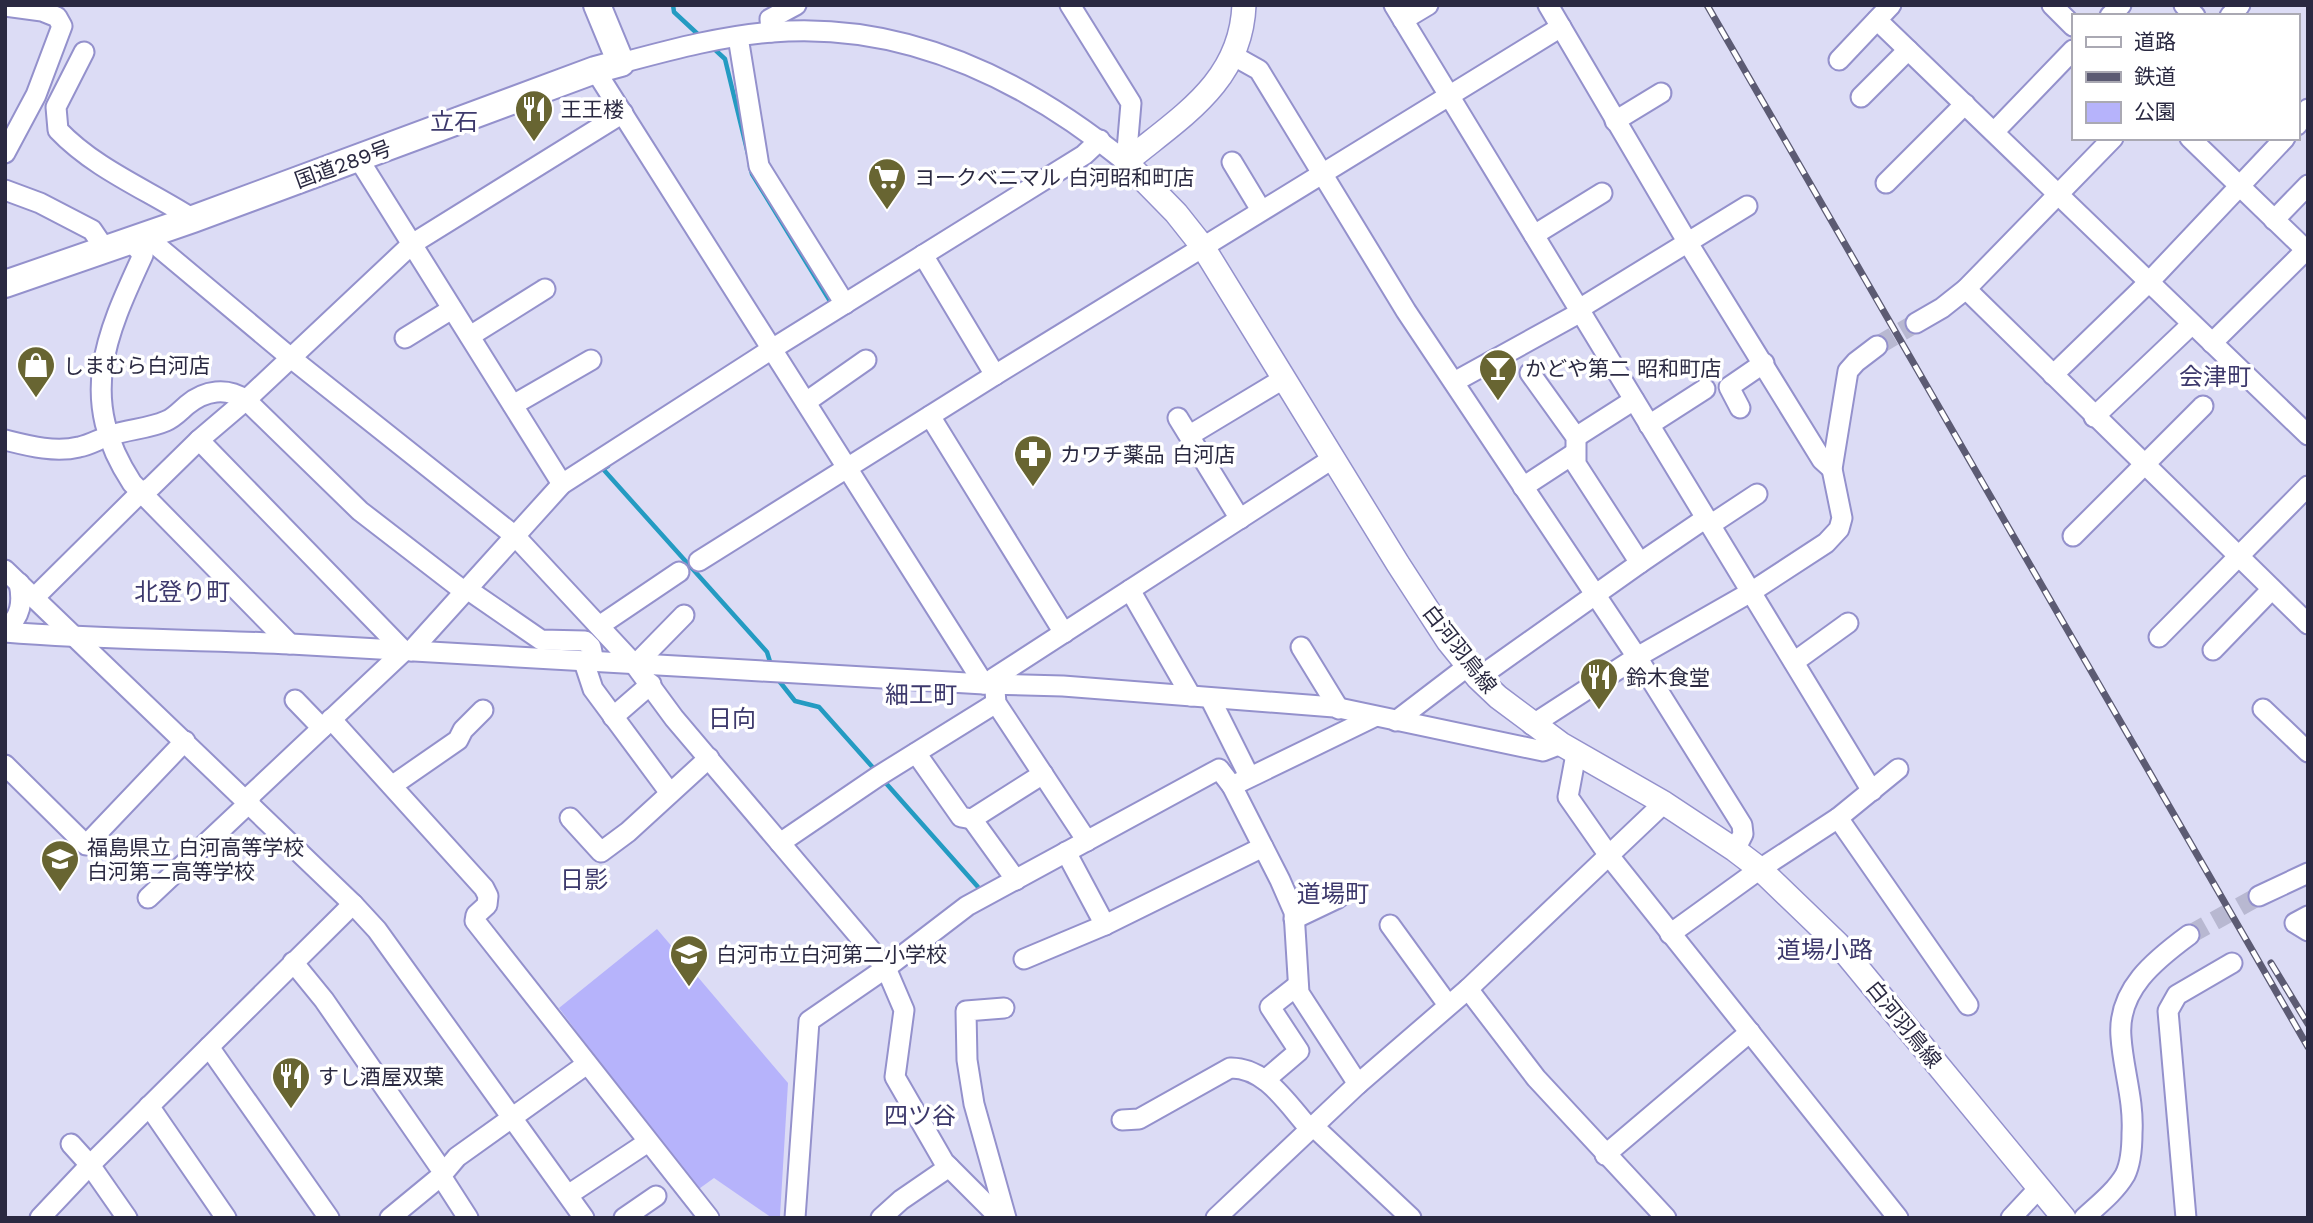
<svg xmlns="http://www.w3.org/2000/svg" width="2313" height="1223" font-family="'Work Sans','Noto Sans JP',sans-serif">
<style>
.green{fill:#b6b3fb}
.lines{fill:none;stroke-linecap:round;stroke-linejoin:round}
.stream{stroke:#249bc2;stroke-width:4.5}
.minor-tunnel{stroke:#b8b8d1;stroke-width:19;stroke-dasharray:19 10;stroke-linecap:butt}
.minor-casing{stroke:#9491cc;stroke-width:23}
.major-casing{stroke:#9491cc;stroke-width:26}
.highway-casing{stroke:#9491cc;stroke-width:30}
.minor{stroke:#fff;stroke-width:19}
.major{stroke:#fff;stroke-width:23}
.highway{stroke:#fff;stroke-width:26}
.rail-casing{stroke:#5c5b73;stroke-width:7}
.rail{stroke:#fff;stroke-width:4.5;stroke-dasharray:13;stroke-linecap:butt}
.labels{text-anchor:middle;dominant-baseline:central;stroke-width:7;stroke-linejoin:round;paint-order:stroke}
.poi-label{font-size:21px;fill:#2a2941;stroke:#fff;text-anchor:start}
.street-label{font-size:21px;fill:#2a2941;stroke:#fff}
.quarter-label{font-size:24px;fill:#3d396c;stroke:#fff}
</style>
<rect width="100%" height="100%" fill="#dcdcf5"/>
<polygon class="green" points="657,929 788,1083 780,1216 772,1218 714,1178 696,1191 559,1008"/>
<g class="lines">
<g class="stream">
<polyline points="673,5 674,12 702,38"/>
<polyline points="711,46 725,59 748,154"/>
<polyline points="750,166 752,174 833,306"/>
<polyline points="608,466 603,469 767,652 771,665"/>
<polyline points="776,677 795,701 819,707 876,771"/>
<polyline points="884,781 978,887"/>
</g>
<g class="minor-tunnel">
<polyline points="1877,346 1916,323"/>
<polyline points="2189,935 2259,896"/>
</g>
<defs>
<g id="minor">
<polyline points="1070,5 1131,103 1126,162"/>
<polyline points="1394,5 1872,791"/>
<polyline points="1548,5 1688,243 1822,460 1832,469"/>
<polyline points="2052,5 2073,26"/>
<polyline points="2184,5 2195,16"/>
<polyline points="5,6 42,11 57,17 62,26 36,95 5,153"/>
<polyline points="2110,16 2121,5"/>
<polyline points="2230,16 2240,5"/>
<polyline points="1403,20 1428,5"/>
<polyline points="1877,20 2308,435"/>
<polyline points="771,32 770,19 796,5"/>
<polyline points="738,37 759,166 845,304"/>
<path d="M84,52L56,107L58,130C95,169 148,190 193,219"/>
<polyline points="1234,56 1259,70 1406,311 1637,657 1742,825 1743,834 1735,850"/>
<polyline points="1839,60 1891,5"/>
<path d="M621,63C670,50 721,36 772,32C906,21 1024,79 1126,162"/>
<polyline points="595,70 984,684"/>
<polyline points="1861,97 1908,50"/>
<polyline points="1615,121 1661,93"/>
<polyline points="2297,125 2308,109"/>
<polyline points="1994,132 2073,50"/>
<polyline points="2190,138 2308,252"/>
<polyline points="358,158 562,484"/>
<polyline points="1232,162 1261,210"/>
<polyline points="1886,183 1965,104"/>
<polyline points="5,190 40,203 92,230 105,249"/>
<polyline points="2274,220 2308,185"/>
<polyline points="144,235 291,358 515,536 635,665 674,718 886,968 904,1010 895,1077 944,1162 1000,1218"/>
<polyline points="1534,235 1602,193"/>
<path d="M130,240L143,255C105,337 77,399 132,483L290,644"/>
<polyline points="923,255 995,375"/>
<polyline points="1966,289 2308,624"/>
<polyline points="1579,309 1747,206"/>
<polyline points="1916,323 1942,308 1966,289 2113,138"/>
<polyline points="470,336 545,289"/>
<polyline points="405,338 452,309"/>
<polyline points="2212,343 2306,250"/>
<polyline points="1530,373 1576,437 1576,464 1640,563"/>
<polyline points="2053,375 2149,282 2285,138"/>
<polyline points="1454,382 1581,312"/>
<polyline points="806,402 866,360"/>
<polyline points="513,405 591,360"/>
<polyline points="1740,408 1729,387 1764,363"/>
<polyline points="930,416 1064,633"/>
<polyline points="2094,417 2192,324"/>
<polyline points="1178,418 1240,519"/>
<polyline points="1649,425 1705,389"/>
<polyline points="1190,435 1283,379"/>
<polyline points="1576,437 1634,400"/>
<path d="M5,440C29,446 55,453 79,447C90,445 99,439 109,436C128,429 148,429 166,421C174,418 181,410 187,405C205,390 227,387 246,400L360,511L465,592"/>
<polyline points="199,440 404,651"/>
<polyline points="1523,487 1575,453"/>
<polyline points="1710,525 1757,494"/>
<polyline points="2073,536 2203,406"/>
<polyline points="699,561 995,375 1561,27"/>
<polyline points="5,570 353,904 377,930 584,1218"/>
<polyline points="467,589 541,640 585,641 591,647 594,662"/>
<polyline points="1130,590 1191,696"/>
<polyline points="35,597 136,497 151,487 199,440 246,400 412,244 623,113"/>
<polyline points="599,626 679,572"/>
<path d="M5,630C21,617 23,602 19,583"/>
<path d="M5,632C100,640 196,639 291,644C522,656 753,671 984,684L1063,686L1334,707L1543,751L1561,744"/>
<polyline points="2159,637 2308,486"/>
<polyline points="1301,647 1339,709"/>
<polyline points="2213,650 2272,589"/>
<polyline points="411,651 562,484 772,349 1084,155 1100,140"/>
<polyline points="584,662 593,689 670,793"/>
<polyline points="1794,662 1848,623"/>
<polyline points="635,665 684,615"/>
<polyline points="1478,678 1640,563 1706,518"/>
<polyline points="1210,698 1249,776"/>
<polyline points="295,700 322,728"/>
<polyline points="2263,709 2308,752"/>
<polyline points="613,717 651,684"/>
<polyline points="331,719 484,888 488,896 487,905 476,915 475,921 709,1218"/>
<polyline points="1396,721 1468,666"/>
<polyline points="1532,725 1637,657 1751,592 1826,543 1839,529 1842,518 1832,469 1848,371 1856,362 1877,346"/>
<polyline points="916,753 961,817 972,819 1043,774"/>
<polyline points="1576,754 1568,797 1610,857 1898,1218"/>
<polyline points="5,765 86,845 185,741"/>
<polyline points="393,785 458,740 463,730 483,710"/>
<polyline points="1232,786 1374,717"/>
<polyline points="570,818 601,852 628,832 709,758"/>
<polyline points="1838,818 1968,1005"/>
<polyline points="972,819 1016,880"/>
<polyline points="1087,841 996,703 994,678 1332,459"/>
<polyline points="780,843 877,777 996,703"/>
<polyline points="1066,852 1105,925"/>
<polyline points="2259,896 2308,873"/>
<polyline points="148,898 248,804 252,794 404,651"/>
<polyline points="2308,916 2295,923 2308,931"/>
<polyline points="1294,919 1338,898"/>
<polyline points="1390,925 1448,1005"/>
<polyline points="1670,934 1760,869 1838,818 1898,769"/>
<polyline points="1024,959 1105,925 1263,847"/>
<polyline points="293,962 324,1000 441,1169 441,1176 390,1218"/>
<polyline points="1468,989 1536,1078 1666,1218"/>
<polyline points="1004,1008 966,1011 967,1060 974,1104 1006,1218"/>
<polyline points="209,1047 329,1218"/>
<polyline points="1265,1080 1299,1051 1270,1007 1298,985"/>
<polyline points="149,1106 226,1218"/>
<path d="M1122,1120L1139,1119L1230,1068C1266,1067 1288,1105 1310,1129"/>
<polyline points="1313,1126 1411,1218"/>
<polyline points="71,1144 90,1165 127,1218"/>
<polyline points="1605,1155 1750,1032"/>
<polyline points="568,1195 648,1142"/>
<polyline points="40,1218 90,1165 353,904"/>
<polyline points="468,1218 441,1176 457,1157 587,1064"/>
<polyline points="624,1218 656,1196"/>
<polyline points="795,1218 809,1021 886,968 967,906 1219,769 1232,786 1280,880 1294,912 1299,993 1358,1084"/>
<polyline points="881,1218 901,1200 949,1167"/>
<polyline points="1216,1218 1358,1084 1468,989 1664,803"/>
<polyline points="2011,1218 2039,1188"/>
<path d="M2084,1218C2098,1205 2115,1192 2125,1175C2131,1163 2132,1146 2132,1133C2134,1100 2123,1069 2121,1037C2117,990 2155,960 2189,935"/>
<polyline points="2186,1218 2168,1011 2177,995 2232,963"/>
</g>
<path id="major" d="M1244,5C1241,83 1180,117 1126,162L1176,213L1203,247L1398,564L1448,641L1478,678L1498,697L1561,744L1664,803L1735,850L1760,869L1838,944L2064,1218"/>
<polyline id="highway" points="5,284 193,219 595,70 621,63 597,5"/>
</defs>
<use href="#minor" class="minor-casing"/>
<use href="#major" class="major-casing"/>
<use href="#highway" class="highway-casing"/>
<use href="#minor" class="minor"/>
<use href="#major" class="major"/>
<use href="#highway" class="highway"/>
<defs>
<g id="rail">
<polyline points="1707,5 2308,1047"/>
<polyline points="2271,963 2308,1024"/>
</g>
</defs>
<use href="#rail" class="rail-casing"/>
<use href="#rail" class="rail"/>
</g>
<defs>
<symbol id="restaurant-pin" viewBox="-11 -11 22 30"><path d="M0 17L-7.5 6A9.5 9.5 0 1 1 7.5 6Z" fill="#686532" stroke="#fff"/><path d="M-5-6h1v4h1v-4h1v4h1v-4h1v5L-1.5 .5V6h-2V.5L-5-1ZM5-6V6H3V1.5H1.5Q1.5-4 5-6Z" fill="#fff"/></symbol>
<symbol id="supermarket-pin" viewBox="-11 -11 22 30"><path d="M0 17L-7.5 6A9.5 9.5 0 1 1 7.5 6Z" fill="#686532" stroke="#fff"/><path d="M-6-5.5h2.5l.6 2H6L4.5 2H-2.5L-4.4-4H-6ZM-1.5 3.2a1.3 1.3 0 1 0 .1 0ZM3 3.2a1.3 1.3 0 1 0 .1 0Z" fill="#fff"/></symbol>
<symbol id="shop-pin" viewBox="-11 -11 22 30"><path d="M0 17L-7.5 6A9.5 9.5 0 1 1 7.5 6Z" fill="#686532" stroke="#fff"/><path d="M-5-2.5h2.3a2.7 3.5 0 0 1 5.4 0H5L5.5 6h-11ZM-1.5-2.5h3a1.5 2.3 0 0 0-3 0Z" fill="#fff"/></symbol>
<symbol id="bar-pin" viewBox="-11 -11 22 30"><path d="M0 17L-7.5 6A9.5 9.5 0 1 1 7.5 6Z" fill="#686532" stroke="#fff"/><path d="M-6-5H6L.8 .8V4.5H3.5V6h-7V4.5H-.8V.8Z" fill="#fff"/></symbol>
<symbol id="pharmacy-pin" viewBox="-11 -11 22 30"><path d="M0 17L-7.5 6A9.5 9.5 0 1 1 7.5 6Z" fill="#686532" stroke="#fff"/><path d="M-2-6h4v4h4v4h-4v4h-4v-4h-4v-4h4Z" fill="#fff"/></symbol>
<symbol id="school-pin" viewBox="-11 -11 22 30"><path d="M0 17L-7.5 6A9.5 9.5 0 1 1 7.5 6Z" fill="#686532" stroke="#fff"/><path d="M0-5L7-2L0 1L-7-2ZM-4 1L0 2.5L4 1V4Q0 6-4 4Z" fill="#fff"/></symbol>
</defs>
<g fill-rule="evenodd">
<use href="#restaurant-pin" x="512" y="87" width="44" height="60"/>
<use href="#supermarket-pin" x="865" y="155" width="44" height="60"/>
<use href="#shop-pin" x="14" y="343" width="44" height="60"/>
<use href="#bar-pin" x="1476" y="346" width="44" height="60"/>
<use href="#pharmacy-pin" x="1011" y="432" width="44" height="60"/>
<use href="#restaurant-pin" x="1577" y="655" width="44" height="60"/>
<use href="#school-pin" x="38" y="837" width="44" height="60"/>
<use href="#school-pin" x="667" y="932" width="44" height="60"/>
<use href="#restaurant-pin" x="269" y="1054" width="44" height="60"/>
</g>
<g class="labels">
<g class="poi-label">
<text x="561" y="109">王王楼</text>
<text x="914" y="177">ヨークベニマル 白河昭和町店</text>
<text x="63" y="365">しまむら白河店</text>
<text x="1525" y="368">かどや第二 昭和町店</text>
<text x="1060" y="454">カワチ薬品 白河店</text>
<text x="1626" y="677">鈴木食堂</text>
<text x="87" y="847">福島県立 白河高等学校<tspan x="87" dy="24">白河第二高等学校</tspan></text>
<text x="716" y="954">白河市立白河第二小学校</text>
<text x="318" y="1076">すし酒屋双葉</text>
</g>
<g class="street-label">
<text transform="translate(343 164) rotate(-20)">国道289号</text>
<text transform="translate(1460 649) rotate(52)">白河羽鳥線</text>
<text transform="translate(1904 1024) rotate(51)">白河羽鳥線</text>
</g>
<g class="quarter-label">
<text x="454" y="122">立石</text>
<text x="2215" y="377">会津町</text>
<text x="182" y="592">北登り町</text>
<text x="921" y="695">細工町</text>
<text x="732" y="719">日向</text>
<text x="584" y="880">日影</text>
<text x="1333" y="894">道場町</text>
<text x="1825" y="950">道場小路</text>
<text x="920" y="1116">四ツ谷</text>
</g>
</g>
<rect width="2313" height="1223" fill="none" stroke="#2a2941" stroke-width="14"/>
<rect x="2072" y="14" width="228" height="126" fill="#ffffff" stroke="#aaa9b3" stroke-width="2"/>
<rect x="2086" y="37" width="35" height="10" fill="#ffffff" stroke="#aaa9b3" stroke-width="2"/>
<text x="2134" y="49" font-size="21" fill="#2a2941">道路</text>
<rect x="2086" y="72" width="35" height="10" fill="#5c5b73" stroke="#aaa9b3" stroke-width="2"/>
<text x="2134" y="84" font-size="21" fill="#2a2941">鉄道</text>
<rect x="2086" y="102" width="35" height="21" fill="#b6b3fb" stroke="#aaa9b3" stroke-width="2"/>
<text x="2134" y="119" font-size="21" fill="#2a2941">公園</text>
</svg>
